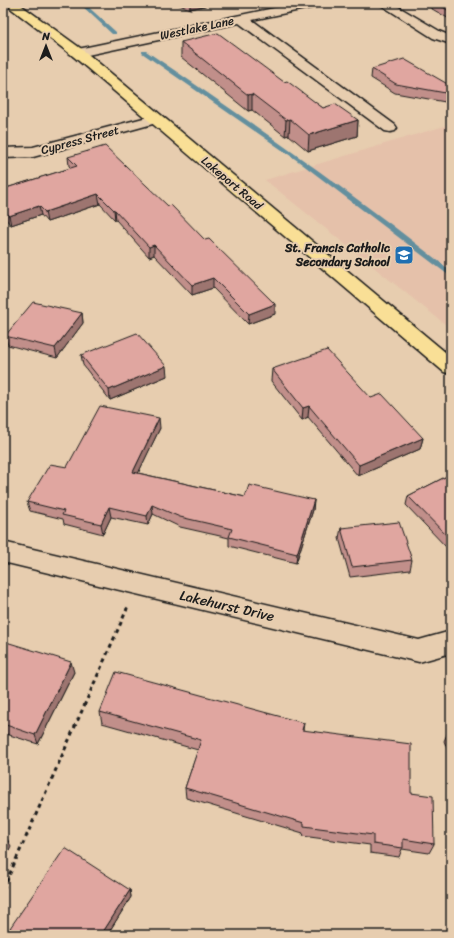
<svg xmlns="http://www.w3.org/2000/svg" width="454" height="938" font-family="Sriracha,sans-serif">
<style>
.built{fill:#e5c1aa}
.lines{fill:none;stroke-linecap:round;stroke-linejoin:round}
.stream{fill:#638f9e;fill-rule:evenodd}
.minor-casing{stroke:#1c1c1c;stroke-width:3}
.major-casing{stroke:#1c1c1c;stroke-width:3}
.path-far1{stroke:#1c1c1c;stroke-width:2.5;stroke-dasharray:3 3;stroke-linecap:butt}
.path{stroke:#1c1c1c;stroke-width:3;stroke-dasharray:4 4;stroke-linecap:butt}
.minor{fill:#e7cdaf;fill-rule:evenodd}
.major{fill:#f9df96;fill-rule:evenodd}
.wall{fill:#c18f8a;stroke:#1c1c1c}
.shaded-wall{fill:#9d7470;stroke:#1c1c1c}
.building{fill:#e0a6a0;stroke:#1c1c1c}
.labels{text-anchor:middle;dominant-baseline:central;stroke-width:4;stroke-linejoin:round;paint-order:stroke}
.far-street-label{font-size:12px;fill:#1c1c1c;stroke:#e7cdaf}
.far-poi-label{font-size:12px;font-weight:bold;fill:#1c1c1c;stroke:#e7cdaf;text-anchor:end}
.street-label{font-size:14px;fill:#1c1c1c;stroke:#e7cdaf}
</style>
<rect width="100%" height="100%" fill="#e7cdaf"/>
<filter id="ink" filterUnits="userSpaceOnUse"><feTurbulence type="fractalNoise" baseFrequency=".025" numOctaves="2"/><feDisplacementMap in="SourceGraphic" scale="8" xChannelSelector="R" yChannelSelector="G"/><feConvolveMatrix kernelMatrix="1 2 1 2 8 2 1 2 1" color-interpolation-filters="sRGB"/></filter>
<g filter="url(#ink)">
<polygon class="built" points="451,124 451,329 265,180"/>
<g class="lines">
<g class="stream">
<polygon points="79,3 84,3 116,32 116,34 112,34"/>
<path d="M142,51H146C250,121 353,193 451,271V277L298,161L142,53Z"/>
</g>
<defs>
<g id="minor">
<polygon points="298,3 321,3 319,6 315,7 252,20 395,125 397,128 395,131 390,132 385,131 239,23 78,57 73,56 72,53 73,50 78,49"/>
<polygon points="378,3 392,3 441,32 451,36 451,44 433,38"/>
<polygon points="155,115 160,116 162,119 160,122 33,157 3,158 3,148 33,147"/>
<polygon points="3,542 419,640 451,631 451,653 419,662 3,562"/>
</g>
<polygon id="major" points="4,3 18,3 83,50 451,357 451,374 444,372 73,56"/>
</defs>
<use href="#minor" class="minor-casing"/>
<use href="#major" class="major-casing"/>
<polyline class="path-far1" points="126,610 128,607"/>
<polyline class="path" points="3,889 127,609"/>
<use href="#minor" class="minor"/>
<use href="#major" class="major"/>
</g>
<g class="wall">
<polygon points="174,3 218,3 190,9"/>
<polygon points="422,3 451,3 451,20"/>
<polygon points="181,42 284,82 323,108 358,120 357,136 308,151 289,135 285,136 252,110 248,111 181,57"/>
<polygon points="372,69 451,86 451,103 395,93 371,78"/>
<polygon points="68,157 275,314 248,324 213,288 192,295 154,255 149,257 116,220 115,220 100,204 47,222 41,215 11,225 3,216 3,189 71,168 69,166"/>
<polygon points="82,313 83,323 57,358 8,345 5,336"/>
<polygon points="81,355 167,376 110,400 83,365"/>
<polygon points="272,369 371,398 423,438 420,449 358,476 308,417 302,420 271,381"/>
<polygon points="160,428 138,473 245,497 314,500 313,510 296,563 229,546 229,538 180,527 153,514 148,525 111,517 103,534 64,524 63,519 30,511 27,502 67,467"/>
<polygon points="451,474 451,548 448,549 406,505 408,496"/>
<polygon points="341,528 412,560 410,570 350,577 339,538"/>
<polygon points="3,641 74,672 38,744 3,733"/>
<polygon points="100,712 304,723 303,730 411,793 434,844 429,853 402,849 399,857 370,853 370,845 302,836 303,833 186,798 185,788 198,750 102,723"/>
<polygon points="449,730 451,730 451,758 444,741"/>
<polygon points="130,890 131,897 107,935 15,935 10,928"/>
</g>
<g class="shaded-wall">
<polygon points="190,3 218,3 190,9"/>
<polygon points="252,94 252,110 248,111 248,95"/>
<polygon points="290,119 289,135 285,136 286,120"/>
<polygon points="358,120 357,136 308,151 309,135"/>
<polygon points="98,194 100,204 47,222 45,212"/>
<polygon points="39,206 41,215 11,225 9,216"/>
<polygon points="114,210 115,210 116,220 115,220"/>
<polygon points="154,245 154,255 149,257 149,247"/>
<polygon points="213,278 213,288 192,295 192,285"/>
<polygon points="275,304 275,314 248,324 249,314"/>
<polygon points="82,313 83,323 57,358 55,348"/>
<polygon points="166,366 167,376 110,400 109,390"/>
<polygon points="309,406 308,417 302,420 303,408"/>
<polygon points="159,418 160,428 134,482 133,472"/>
<polygon points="423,438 420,449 358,476 359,465"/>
<polygon points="314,500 313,510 296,563 297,554"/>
<polygon points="152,505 153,514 148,525 147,516"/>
<polygon points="109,507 111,517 103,534 101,524"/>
<polygon points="451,541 451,548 448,549"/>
<polygon points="71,662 74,672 38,744 35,735"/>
<polygon points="7,839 11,846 3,863 3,848"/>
<polygon points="130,890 131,897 107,935 101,935"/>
</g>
<g class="building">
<polygon points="436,3 451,3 451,12"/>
<polygon points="218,33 284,82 287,81 323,108 335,104 358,120 309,135 290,119 286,120 252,94 248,95 181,42"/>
<polygon points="404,59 451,86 451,94 396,84 372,69"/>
<polygon points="105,146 168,206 171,205 205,240 209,239 275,304 249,314 213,278 192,285 154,245 149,247 115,210 114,210 98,194 45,212 39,206 9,216 3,209 3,189 77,166 68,157"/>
<polygon points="33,302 82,313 55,348 5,336"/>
<polygon points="137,333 166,366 109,390 81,355"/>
<polygon points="327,350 371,398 382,394 423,438 359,465 309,406 303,408 272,369"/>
<polygon points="100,406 159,418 133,472 245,497 249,485 314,500 297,554 229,537 232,529 180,517 152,505 147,516 109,507 101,524 62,515 64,511 27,502 50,464 67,467"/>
<polygon points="451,474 451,540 408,496"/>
<polygon points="399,522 412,560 352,567 341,528"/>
<polygon points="3,641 71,662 35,735 3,724"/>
<polygon points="116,672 304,723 302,730 411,744 411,793 433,796 434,844 403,839 403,848 373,844 373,835 304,826 304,823 185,788 201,740 100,712"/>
<polygon points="449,730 451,730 451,736"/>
<polygon points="3,837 7,839 3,848"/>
<polygon points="65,848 130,890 101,935 20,935 10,928"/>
</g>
</g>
<defs>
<symbol id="school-square" viewBox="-11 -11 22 22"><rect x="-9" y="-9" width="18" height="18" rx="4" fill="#1f6fb2" stroke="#e7cdaf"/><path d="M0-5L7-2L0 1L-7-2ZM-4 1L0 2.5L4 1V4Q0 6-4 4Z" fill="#fff"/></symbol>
</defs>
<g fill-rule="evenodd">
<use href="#school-square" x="393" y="244" width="22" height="22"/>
</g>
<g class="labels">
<g class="far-street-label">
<text transform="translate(197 28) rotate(-12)">Westlake Lane</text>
<text transform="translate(80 140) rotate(-15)">Cypress Street</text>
<text transform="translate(232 183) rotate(40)">Lakeport Road</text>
</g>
<g class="far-poi-label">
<text x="390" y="248">St. Francis Catholic<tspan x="390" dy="14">Secondary School</tspan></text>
</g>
<g class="street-label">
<text transform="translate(227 606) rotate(13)">Lakehurst Drive</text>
</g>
</g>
<rect width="454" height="938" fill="none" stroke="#e7cdaf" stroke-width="16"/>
<rect x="8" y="8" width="438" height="922" fill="none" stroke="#1c1c1c" stroke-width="1.5" filter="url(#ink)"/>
<g transform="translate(46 46)" stroke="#e7cdaf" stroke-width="3" paint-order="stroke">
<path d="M0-3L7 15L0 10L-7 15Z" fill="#1c1c1c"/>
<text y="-6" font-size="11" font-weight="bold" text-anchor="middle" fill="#1c1c1c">N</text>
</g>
</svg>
